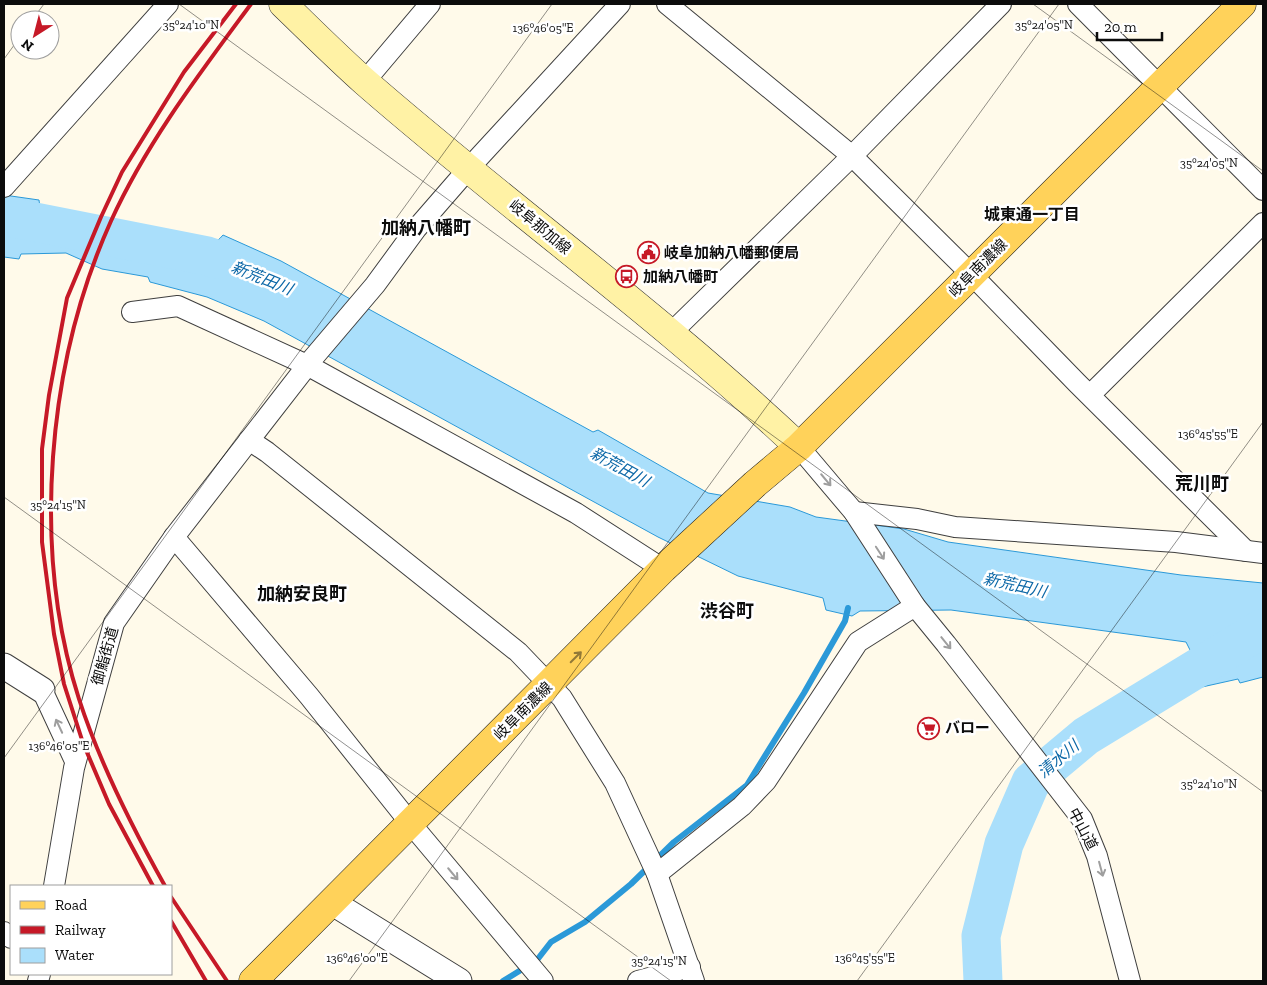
<svg xmlns="http://www.w3.org/2000/svg" width="1267" height="985" font-family="'Zilla Slab','Noto Sans JP',serif">
<style>
.water{fill:#aadffb;stroke:#2b99d8}
.lines{fill:none;stroke-linecap:round;stroke-linejoin:round}
.stream{stroke:#2b99d8;stroke-width:6}
.river{stroke:#aadffb;stroke-width:39}
.minor-casing{stroke:#3f3f3f;stroke-width:22}
.tertiary-casing{stroke:#3f3f3f;stroke-width:27}
.secondary-casing{stroke:#2e2e2e;stroke-width:29}
.primary-casing{stroke:#1d1d1d;stroke-width:29}
.minor{stroke:#fff;stroke-width:20}
.tertiary{stroke:#fff;stroke-width:25}
.secondary{stroke:#fff2a5;stroke-width:28}
.primary{stroke:#ffd25a;stroke-width:28}
.rail{stroke:#c61927;stroke-width:4}
.oneway{stroke:#9e9e9e}
.oneway2{stroke:#927937}
.ticks{fill:none;stroke:#0c0c0c;stroke-width:1;stroke-opacity:0.45}
.labels{text-anchor:middle;dominant-baseline:central;stroke-width:5;stroke-linejoin:round;paint-order:stroke}
.street-label{font-size:15px;fill:#0c0c0c;stroke:#fff}
.poi-label{font-size:15px;font-weight:bold;fill:#0c0c0c;stroke:#fff;text-anchor:start}
.neighbourhood-label{font-size:16px;font-weight:bold;fill:#0c0c0c;stroke:#fff}
.water-label{font-size:16px;font-style:italic;fill:#0c68a7;stroke:#fff}
.quarter-label{font-size:18px;font-weight:bold;fill:#0c0c0c;stroke:#fff}
.ticks-label{font-size:12px;text-anchor:middle;fill:#0c0c0c;stroke:#fff;stroke-width:5;stroke-linejoin:round;paint-order:stroke}
</style>
<rect width="100%" height="100%" fill="#fffaea"/>
<path class="water" d="M4,195L39,200L40,208L73,241L116,256L174,246L175,241C195,246 208,253 223,235L281,261L593,432L598,430L708,493L790,507L816,517L904,529L948,542L1181,575L1263,583V677L1240,683L1238,679L1202,687L1189,662L1191,652L1186,642L951,610L860,611L852,616L826,610L823,598L738,576L658,537L264,321L207,297L150,282L148,277L102,269L66,253L21,254L19,259L4,257Z"/>
<g class="lines">
<polyline class="stream" points="503,981 537,960 551,942 585,922 631,884 674,842 747,785 804,693 845,621 848,608"/>
<g class="river">
<polyline points="4,216 207,256 216,259"/>
<polyline points="983,981 981,936 1004,844 1031,782 1086,736 1263,628"/>
</g>
<defs>
<g id="minor">
<polyline points="667,4 852,156 971,274 1077,383 1246,551"/>
<polyline points="1078,4 1263,190"/>
<polyline points="365,81 430,4"/>
<polyline points="4,187 168,4"/>
<polyline points="132,312 178,306 307,365 576,513 663,569"/>
<polyline points="670,334 852,156 1001,4"/>
<polyline points="1090,395 1263,223"/>
<polyline points="249,440 267,452 518,652 562,698 615,783 657,874 694,981"/>
<polyline points="799,447 854,512 915,606 946,644 1082,819 1097,856 1130,981"/>
<polyline points="854,512 917,519 955,527 1176,542 1263,553"/>
<polyline points="174,537 309,696 411,824 543,981"/>
<polyline points="42,690 75,761"/>
<polyline points="657,874 742,806 766,781 858,642 915,606"/>
<polyline points="54,886 74,768 114,623 174,537 313,358 375,285 416,229 469,168 620,4"/>
<polyline points="4,932 11,938"/>
<polyline points="38,981 40,974"/>
<polyline points="638,981 690,967"/>
</g>
<g id="tertiary">
<polyline points="4,666 42,690"/>
<polyline points="333,903 459,981"/>
</g>
<path id="secondary" d="M283,4C310,30 337,57 365,82C507,206 662,317 799,447"/>
<polyline id="primary" points="253,981 663,569 755,484 799,447 1242,4"/>
</defs>
<use href="#minor" class="minor-casing"/>
<use href="#tertiary" class="tertiary-casing"/>
<use href="#secondary" class="secondary-casing"/>
<use href="#primary" class="primary-casing"/>
<use href="#minor" class="minor"/>
<use href="#tertiary" class="tertiary"/>
<use href="#secondary" class="secondary"/>
<use href="#primary" class="primary"/>
<g class="rail">
<polyline points="153,886 109,804 83,743 64,684 54,634 42,542 42,449 49,395 67,298 101,217 122,172 184,72 236,4"/>
<path d="M165,886C132,827 100,764 79,699C31,549 47,363 111,221C147,142 200,73 251,4"/>
<polyline points="171,897 227,981"/>
<polyline points="171,921 206,981"/>
</g>
</g>
<defs><path id="oneway-shaft" d="M-6 0H5M1.5-3L5.5 0L1.5 3" fill="none" stroke-width="1.6" stroke-linecap="round" stroke-linejoin="round" transform="scale(1.25)"/></defs>
<g class="oneway">
<use href="#oneway-shaft" transform="translate(826 480) rotate(50)"/>
<use href="#oneway-shaft" transform="translate(880 553) rotate(57)"/>
<use href="#oneway-shaft" transform="translate(946 643) rotate(51)"/>
<use href="#oneway-shaft" transform="translate(59 726) rotate(-115)"/>
<use href="#oneway-shaft" transform="translate(1101 869) rotate(75)"/>
<use href="#oneway-shaft" transform="translate(453 874) rotate(50)"/>
</g>
<use class="oneway2" href="#oneway-shaft" transform="translate(576 657) rotate(-45)"/>
<path class="ticks" d="M179,4L1263,792M1033,4L1263,171M32,20L44,4M4,59L20,37M4,497L671,981M4,758L552,4M349,981L1059,4M857,981L1263,422"/>
<defs>
<symbol id="civic-ring" viewBox="-11 -11 22 22"><circle r="9.5" fill="#fff" stroke="#c61927" stroke-width="1.5"/><path d="M-.6-6.5H3V-4.5H.6V-3L4-1V1h2V6H-6V1h2V-1L-.6-3ZM-1.2 2.5V6h2.4V2.5Z" fill="#c61927"/></symbol>
<symbol id="bus-ring" viewBox="-11 -11 22 22"><circle r="9.5" fill="#fff" stroke="#c61927" stroke-width="1.5"/><path d="M-5-6H5V4H4V6H2V4H-2V6H-4V4H-5ZM-3.5-4V0h7V-4ZM-3.5 1.2v1.5H-2V1.2ZM2 1.2v1.5H3.5V1.2Z" fill="#c61927"/></symbol>
<symbol id="supermarket-ring" viewBox="-11 -11 22 22"><circle r="9.5" fill="#fff" stroke="#c61927" stroke-width="1.5"/><path d="M-6-5.5h2.5l.6 2H6L4.5 2H-2.5L-4.4-4H-6ZM-1.5 3.2a1.3 1.3 0 1 0 .1 0ZM3 3.2a1.3 1.3 0 1 0 .1 0Z" fill="#c61927"/></symbol>
</defs>
<g fill-rule="evenodd">
<use href="#civic-ring" x="636" y="240" width="25" height="25"/>
<use href="#bus-ring" x="614" y="264" width="25" height="25"/>
<use href="#supermarket-ring" x="916" y="716" width="25" height="25"/>
</g>
<g class="labels">
<g class="street-label">
<text transform="translate(540 227) rotate(40)">岐阜那加線</text>
<text transform="translate(978 268) rotate(-45)">岐阜南濃線</text>
<text transform="translate(105 656) rotate(-74)">御鮨街道</text>
<text transform="translate(523 711) rotate(-45)">岐阜南濃線</text>
<text transform="translate(1083 829) rotate(62)">中山道</text>
</g>
<g class="poi-label">
<text x="664" y="253">岐阜加納八幡郵便局</text>
<text x="643" y="277">加納八幡町</text>
<text x="945" y="728">バロー</text>
</g>
<g class="neighbourhood-label">
<text x="1032" y="214">城東通一丁目</text>
</g>
<g class="water-label">
<text transform="translate(262 278) rotate(22)">新荒田川</text>
<text transform="translate(620 467) rotate(29)">新荒田川</text>
<text transform="translate(1015 585) rotate(13)">新荒田川</text>
<text transform="translate(1058 759) rotate(-40)">清水川</text>
</g>
<g class="quarter-label">
<text x="426" y="228">加納八幡町</text>
<text x="1202" y="484">荒川町</text>
<text x="302" y="594">加納安良町</text>
<text x="727" y="611">渋谷町</text>
</g>
</g>
<g class="ticks-label">
<text x="1044" y="29">35°24'05"N</text>
<text x="191" y="29">35°24'10"N</text>
<text x="543" y="32">136°46'05"E</text>
<text x="1209" y="167">35°24'05"N</text>
<text x="1208" y="438">136°45'55"E</text>
<text x="58" y="509">35°24'15"N</text>
<text x="59" y="750">136°46'05"E</text>
<text x="1209" y="788">35°24'10"N</text>
<text x="357" y="962">136°46'00"E</text>
<text x="865" y="962">136°45'55"E</text>
<text x="659" y="965">35°24'15"N</text>
</g>
<rect width="1267" height="985" fill="none" stroke="#0c0c0c" stroke-width="10"/>
<rect x="10" y="885" width="162" height="90" fill="#ffffff" stroke="#9e9e9e"/>
<rect x="20" y="901" width="25" height="8" fill="#ffd25a" stroke="#9e9e9e"/>
<text x="55" y="910" font-size="15" fill="#0c0c0c">Road</text>
<rect x="20" y="926" width="25" height="8" fill="#c61927" stroke="#9e9e9e"/>
<text x="55" y="935" font-size="15" fill="#0c0c0c">Railway</text>
<rect x="20" y="948" width="25" height="15" fill="#aadffb" stroke="#9e9e9e"/>
<text x="55" y="960" font-size="15" fill="#0c0c0c">Water</text>
<g transform="translate(35 35) rotate(216)"><circle r="24" fill="#ffffff" stroke="#9e9e9e"/>
<path d="M0-4L9 19L0 12L-9 19Z" fill="#c61927"/>
<text y="-8" font-size="14" font-weight="bold" text-anchor="middle" fill="#0c0c0c">N</text>
</g>
<path d="M1097 32v8h65v-8" fill="none" stroke="#0c0c0c" stroke-width="2.5"/>
<text x="1104" y="32" font-size="15" fill="#0c0c0c" stroke="#ffffff" stroke-width="4" paint-order="stroke">20 m</text>
</svg>
